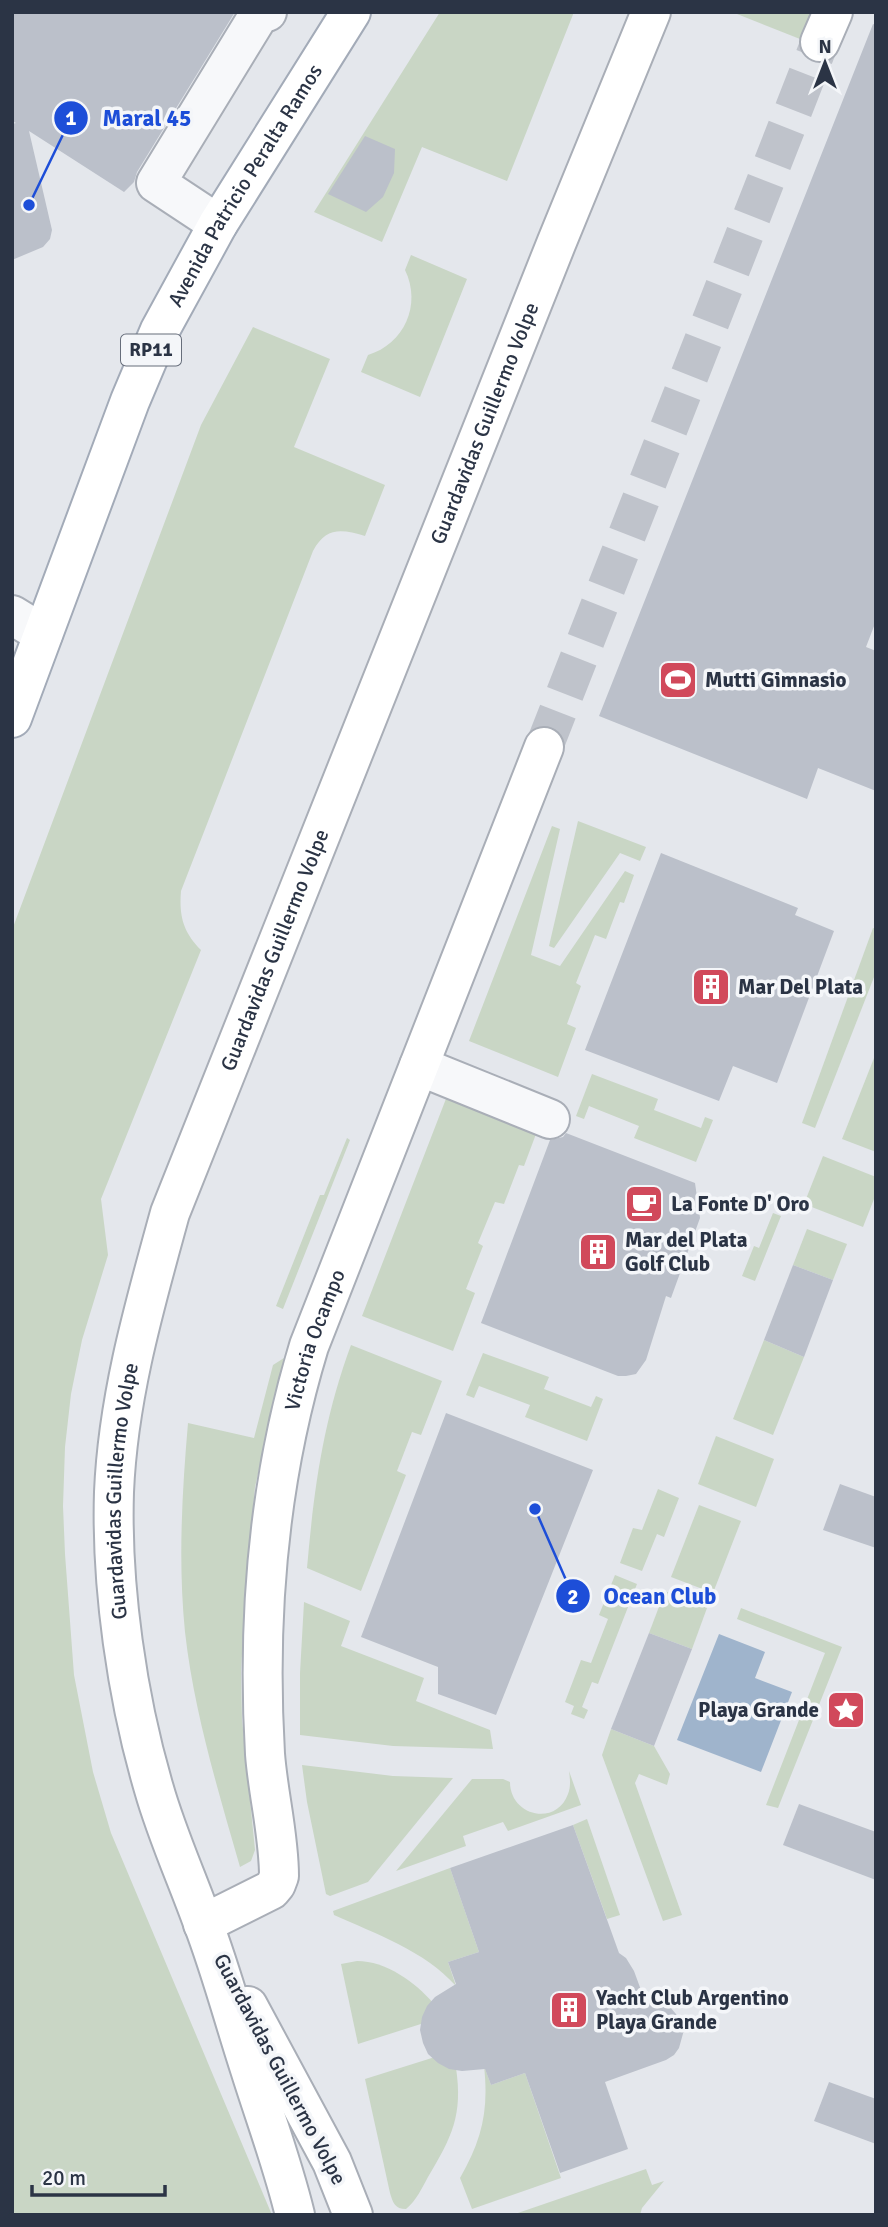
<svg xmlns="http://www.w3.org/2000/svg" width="888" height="2227" font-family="Signika,sans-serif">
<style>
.green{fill:#c9d6c5}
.water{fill:#9fb4cc}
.building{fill:#bbc0ca}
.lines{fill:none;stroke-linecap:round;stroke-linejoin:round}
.secondary-tunnel{stroke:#bfc3cb;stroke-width:38;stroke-dasharray:38 19;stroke-linecap:butt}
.pedestrian-casing{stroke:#a9aeb7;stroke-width:42}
.minor-casing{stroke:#a9aeb7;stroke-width:42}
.secondary-casing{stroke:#a9aeb7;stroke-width:42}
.primary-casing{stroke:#a3abb8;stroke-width:42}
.pedestrian{stroke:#f7f8fa;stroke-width:38}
.minor{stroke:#f7f8fa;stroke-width:38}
.secondary{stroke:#fff;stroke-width:38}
.primary{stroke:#fff;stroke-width:38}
.labels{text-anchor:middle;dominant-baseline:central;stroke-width:7;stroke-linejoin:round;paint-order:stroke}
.shield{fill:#f4f6f9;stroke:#676e7b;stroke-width:2}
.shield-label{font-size:19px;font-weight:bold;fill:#2b3445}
.street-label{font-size:21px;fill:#2b3445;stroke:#f4f6f9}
.poi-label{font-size:21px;font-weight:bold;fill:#2b3445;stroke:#f4f6f9;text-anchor:start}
.leader{fill:none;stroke:#1d4ed8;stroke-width:2.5}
.callout-dot{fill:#1d4ed8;stroke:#f4f6f9;stroke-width:2.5}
.mark-label{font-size:21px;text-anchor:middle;font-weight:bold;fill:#fff}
.callout-label{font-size:23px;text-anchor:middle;font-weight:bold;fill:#1d4ed8;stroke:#f4f6f9;stroke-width:7;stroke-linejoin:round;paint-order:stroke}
</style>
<rect width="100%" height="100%" fill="#e4e7ec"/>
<g class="green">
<polygon points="440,12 574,12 507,181 422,147 382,242 314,212"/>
<polygon points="732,12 812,12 800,39"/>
<path d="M411,255L467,279L420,397L361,372L368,355C404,344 422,305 405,270Z"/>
<path d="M253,327L330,359L294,447L385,485L365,536C341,529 326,527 313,551L181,891C179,916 183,932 201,950L101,1199L108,1255L82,1340L71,1394L65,1447L63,1506L65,1554L74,1675L93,1772L111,1833L272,2215H12V930L201,425Z"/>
<polygon points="578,821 646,847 640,861 620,853 554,948 549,946"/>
<polygon points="552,826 560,829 531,955 560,966 625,871 634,875 624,903 620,902 606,939 595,935 576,983 581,986 567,1024 576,1028 558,1077 469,1041"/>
<polygon points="873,928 876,929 876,972 815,1128 802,1123"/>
<polygon points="876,1053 876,1152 842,1139"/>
<polygon points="592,1074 658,1099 654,1110 701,1128 705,1117 713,1120 696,1162 634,1138 639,1126 589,1106 584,1119 576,1116"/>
<polygon points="449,1091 539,1126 524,1166 519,1165 504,1204 495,1202 478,1243 483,1246 466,1289 475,1293 453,1351 362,1316"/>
<polygon points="347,1138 350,1140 283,1309 276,1306 320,1195 324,1195"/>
<polygon points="823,1156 876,1177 876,1194 863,1227 804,1204"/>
<polygon points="773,1213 781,1216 755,1281 742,1276 754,1246 759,1248"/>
<polygon points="807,1229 847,1244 833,1280 793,1265"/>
<polygon points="764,1340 804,1357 773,1435 733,1419"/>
<path d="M351,1345L442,1381L421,1435L412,1432L397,1471L406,1475L361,1591L307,1568C314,1489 323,1421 351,1345Z"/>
<polygon points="483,1353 549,1377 544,1389 591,1407 596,1396 603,1399 587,1441 525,1417 530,1405 479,1386 474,1398 466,1395"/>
<path d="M284,1358L255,1487L245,1602L241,1671L242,1720L255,1850L251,1861L240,1867C218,1790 194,1712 185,1632C178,1562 182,1493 188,1423L254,1438L273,1365Z"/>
<polygon points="716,1436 774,1459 756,1507 698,1484"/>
<polygon points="658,1489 679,1498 664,1537 657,1534 642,1571 620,1563 633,1528 642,1530"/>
<polygon points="699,1505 741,1521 713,1593 671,1577"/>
<polygon points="615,1575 637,1584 598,1684 592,1682 582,1707 588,1710 584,1719 571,1714 574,1706 565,1702 581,1660 591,1663 608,1619 599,1615"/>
<polygon points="665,1591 707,1608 692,1649 649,1633"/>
<polygon points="304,1602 350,1621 341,1646 424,1678 416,1701 490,1730 493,1749 393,1746 300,1735 300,1673"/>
<polygon points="741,1608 842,1647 778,1808 766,1805 825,1653 737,1619"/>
<polygon points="611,1729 654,1746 670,1774 667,1785 639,1774 635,1783 682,1915 663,1921 602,1755"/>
<polygon points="302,1765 393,1776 453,1778 368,1882 330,1896 326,1894 307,1802"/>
<path d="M569,1771L581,1805L508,1831L503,1822L463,1836L466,1846L396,1871L472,1779H503L510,1782C510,1816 556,1827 568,1794C571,1786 570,1778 569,1771Z"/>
<polygon points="587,1819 620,1915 607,1919 573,1825"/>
<path d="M450,1868L479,1952L448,1962L456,1986C425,1951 376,1934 334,1915L333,1911Z"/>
<path d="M357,1961C386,1961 415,1982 433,2003L424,2023L358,2044L341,1964Z"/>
<path d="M435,2057L456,2068C463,2115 452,2137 428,2177C422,2188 416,2201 406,2209C395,2209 393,2203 390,2193L365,2079Z"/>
<path d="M484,2066L491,2085L525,2073L561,2178L472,2209L460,2178C482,2140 489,2110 484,2066Z"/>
<polygon points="646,2169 652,2185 664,2181 642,2208 640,2215 512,2215"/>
</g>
<polygon class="water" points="719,1634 765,1652 755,1678 792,1692 761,1772 677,1740"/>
<g class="building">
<polygon points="12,12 235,12 137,172 134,182 124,192 29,131 52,230 50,239 43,247 12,260 12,124 16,123 12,121"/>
<polygon points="873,24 876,25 876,621 866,647 876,651 876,791 818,768 807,799 599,716"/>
<polygon points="365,136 395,149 394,173 383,197 366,212 328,194"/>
<polygon points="661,853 798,908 795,915 834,931 777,1083 733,1066 719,1101 585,1050"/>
<polygon points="566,1133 695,1183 700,1218 671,1298 666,1296 646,1360 636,1374 626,1376 618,1376 481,1323 550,1140 563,1137"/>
<polygon points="793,1265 833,1280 804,1357 764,1340"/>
<polygon points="446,1413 593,1470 496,1715 438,1694 438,1667 361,1637"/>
<polygon points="840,1484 876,1497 876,1548 823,1530"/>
<polygon points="649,1633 692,1649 654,1746 611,1729"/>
<polygon points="799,1804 876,1832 876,1880 783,1845"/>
<polygon points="573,1825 619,1953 626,1958 634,1971 645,2001 663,2003 670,2007 681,2020 684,2030 679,2048 674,2055 666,2060 605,2082 628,2149 560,2173 525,2073 491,2085 485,2069 462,2071 449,2069 438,2063 428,2054 423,2043 420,2030 422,2017 427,2006 435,1997 456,1984 448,1962 479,1952 450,1868"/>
<polygon points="829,2082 876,2099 876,2144 814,2121"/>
</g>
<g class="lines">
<polyline class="secondary-tunnel" points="544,747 820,42"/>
<defs>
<polyline id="pedestrian" points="419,1066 550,1119"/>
<g id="minor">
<polyline points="218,224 156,183 260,13 267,12"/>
<polyline points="12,615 43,634"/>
</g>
<g id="secondary">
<polyline points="820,42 833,12"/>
<path id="s1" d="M203,1924L271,1890L276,1884L279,1876C279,1835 268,1794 265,1754C257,1617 269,1477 309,1346L544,747"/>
<polyline points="248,2006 332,2162 353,2215"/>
<path id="s2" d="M295,2215C283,2165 265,2117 250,2069C234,2020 221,1970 203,1923C187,1878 167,1835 154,1789C127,1698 111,1586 114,1492C118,1396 145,1304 170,1213L556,244L651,12"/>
</g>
<g id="primary">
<path id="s3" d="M12,718L130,401L160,330L218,224L351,12"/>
</g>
</defs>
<use href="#pedestrian" class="pedestrian-casing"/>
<use href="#minor" class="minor-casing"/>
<use href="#secondary" class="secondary-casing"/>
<use href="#primary" class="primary-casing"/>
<use href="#pedestrian" class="pedestrian"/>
<use href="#minor" class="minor"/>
<use href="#secondary" class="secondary"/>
<use href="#primary" class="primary"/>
</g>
<defs>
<symbol id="stadium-square" viewBox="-11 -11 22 22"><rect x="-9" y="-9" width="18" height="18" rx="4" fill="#d1495b" stroke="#f4f6f9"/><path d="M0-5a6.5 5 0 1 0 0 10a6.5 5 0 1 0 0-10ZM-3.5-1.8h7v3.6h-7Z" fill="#fff"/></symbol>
<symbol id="building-square" viewBox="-11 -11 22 22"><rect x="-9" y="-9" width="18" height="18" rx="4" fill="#d1495b" stroke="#f4f6f9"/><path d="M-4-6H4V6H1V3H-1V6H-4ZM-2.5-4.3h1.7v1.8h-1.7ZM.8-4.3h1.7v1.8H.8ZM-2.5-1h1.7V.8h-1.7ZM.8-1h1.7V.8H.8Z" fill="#fff"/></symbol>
<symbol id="cafe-square" viewBox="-11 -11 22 22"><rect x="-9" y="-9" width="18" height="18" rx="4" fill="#d1495b" stroke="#f4f6f9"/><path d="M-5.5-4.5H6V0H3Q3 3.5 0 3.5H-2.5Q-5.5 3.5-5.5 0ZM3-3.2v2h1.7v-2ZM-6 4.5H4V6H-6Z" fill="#fff"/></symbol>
<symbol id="sight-square" viewBox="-11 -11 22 22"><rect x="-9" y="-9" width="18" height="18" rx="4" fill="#d1495b" stroke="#f4f6f9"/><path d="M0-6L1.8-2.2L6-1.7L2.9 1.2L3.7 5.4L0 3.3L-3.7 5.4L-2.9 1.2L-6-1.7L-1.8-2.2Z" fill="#fff"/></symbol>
</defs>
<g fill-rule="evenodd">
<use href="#stadium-square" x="656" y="658" width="44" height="44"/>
<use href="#building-square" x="689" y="965" width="44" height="44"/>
<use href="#cafe-square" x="622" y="1182" width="44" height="44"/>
<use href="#building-square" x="576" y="1230" width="44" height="44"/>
<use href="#sight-square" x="824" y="1688" width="44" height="44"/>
<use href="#building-square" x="547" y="1988" width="44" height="44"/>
</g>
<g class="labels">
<rect class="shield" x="121" y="334.5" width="60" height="31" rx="5"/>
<g class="shield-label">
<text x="151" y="350">RP11</text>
</g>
<g class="street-label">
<text stroke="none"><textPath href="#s3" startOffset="583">Avenida Patricio Peralta Ramos</textPath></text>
<text stroke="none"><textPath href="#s2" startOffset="1885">Guardavidas Guillermo Volpe</textPath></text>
<text stroke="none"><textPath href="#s2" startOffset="1318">Guardavidas Guillermo Volpe</textPath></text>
<text stroke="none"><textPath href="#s1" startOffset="635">Victoria Ocampo</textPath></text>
<text stroke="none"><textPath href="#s2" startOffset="751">Guardavidas Guillermo Volpe</textPath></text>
<text transform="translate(280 2069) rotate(62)">Guardavidas Guillermo Volpe</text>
</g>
<g class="poi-label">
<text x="705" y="680">Mutti Gimnasio</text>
<text x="738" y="987">Mar Del Plata</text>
<text x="671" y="1204">La Fonte D' Oro</text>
<text x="625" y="1240">Mar del Plata<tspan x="625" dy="24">Golf Club</tspan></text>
<text x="819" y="1710" text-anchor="end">Playa Grande</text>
<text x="596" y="1998">Yacht Club Argentino<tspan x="596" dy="24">Playa Grande</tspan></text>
</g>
</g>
<path class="leader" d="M29 205L71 118M535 1509L573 1596"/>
<g class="callout-dot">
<circle cx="29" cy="205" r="7"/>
<circle cx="535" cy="1509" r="7"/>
<circle cx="71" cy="118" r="18"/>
<circle cx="573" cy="1596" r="18"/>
</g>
<g class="mark-label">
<text x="71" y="125">1</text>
<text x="573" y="1604">2</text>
</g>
<g class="callout-label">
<text x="147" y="126">Maral 45</text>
<text x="660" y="1604">Ocean Club</text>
</g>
<rect width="888" height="2227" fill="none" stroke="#2b3445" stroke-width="28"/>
<g transform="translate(825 63)" stroke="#f4f6f9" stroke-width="5" paint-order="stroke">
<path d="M0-5L12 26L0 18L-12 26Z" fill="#2b3445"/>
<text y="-10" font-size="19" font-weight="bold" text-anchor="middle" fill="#2b3445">N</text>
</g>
<path d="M32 2185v10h133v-10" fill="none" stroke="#2b3445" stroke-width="3.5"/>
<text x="42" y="2185" font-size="21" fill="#2b3445" stroke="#f4f6f9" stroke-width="5" paint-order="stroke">20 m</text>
</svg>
